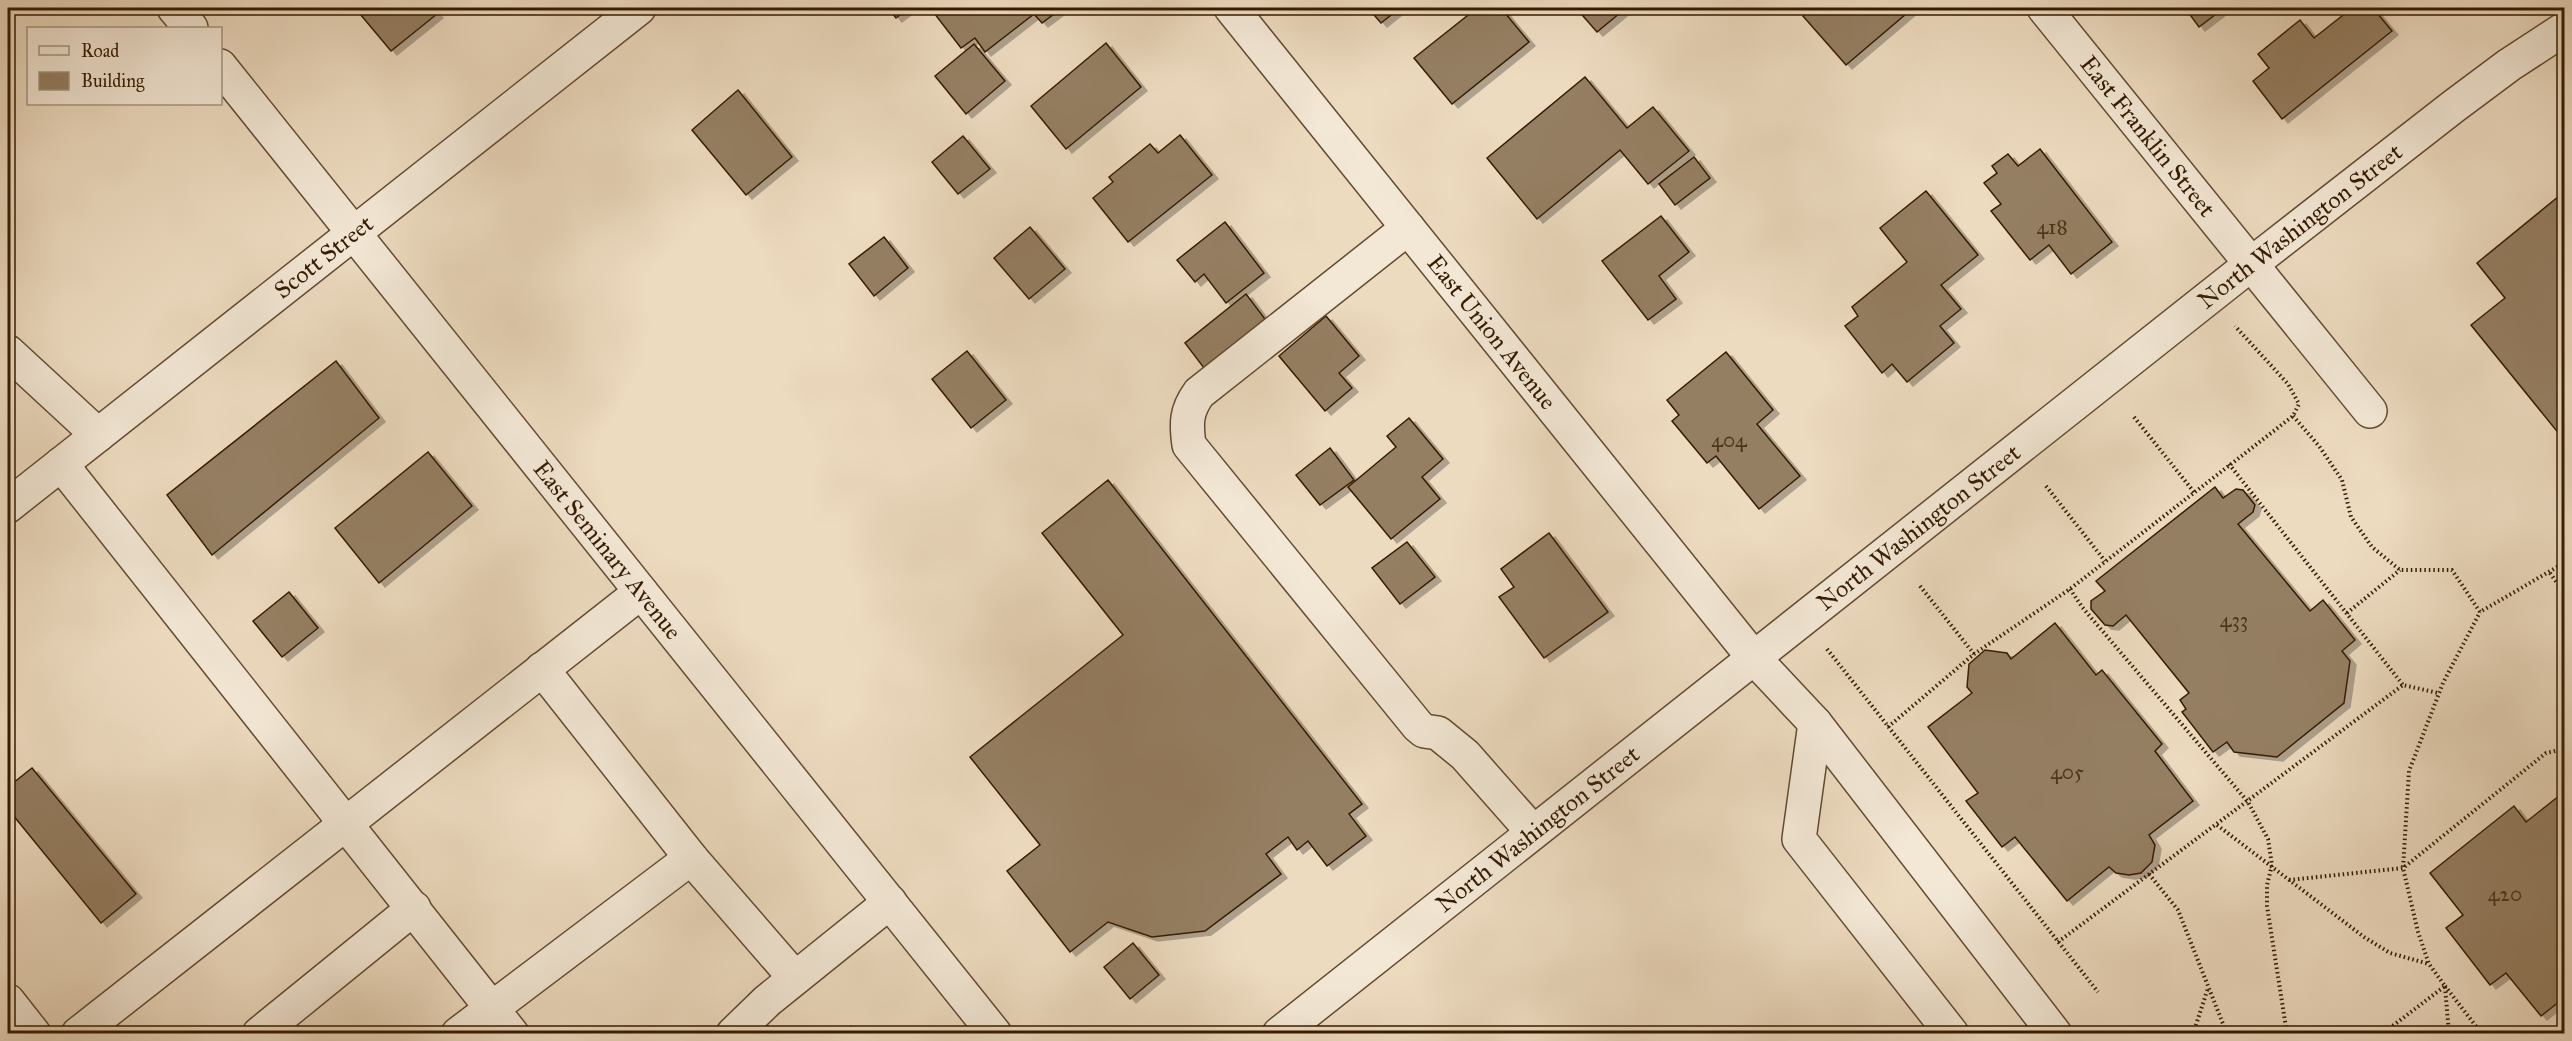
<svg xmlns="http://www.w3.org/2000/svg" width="2572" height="1041" font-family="'IM FELL Great Primer',serif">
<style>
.building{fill:#957f64;stroke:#351b01;stroke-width:1.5;filter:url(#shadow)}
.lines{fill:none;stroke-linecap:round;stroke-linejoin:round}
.minor-casing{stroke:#634b31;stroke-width:36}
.path{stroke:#351b01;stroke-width:4;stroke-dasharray:1.5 3;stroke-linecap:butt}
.minor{stroke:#f3e8d6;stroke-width:33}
.labels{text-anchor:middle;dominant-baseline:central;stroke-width:6;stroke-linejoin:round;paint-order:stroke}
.number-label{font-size:21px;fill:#4d341a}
.street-label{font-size:24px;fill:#351b01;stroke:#f3e8d6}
</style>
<defs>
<filter id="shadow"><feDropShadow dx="6" dy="4" stdDeviation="0" flood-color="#0004"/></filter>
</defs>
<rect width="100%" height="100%" fill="#eddbc0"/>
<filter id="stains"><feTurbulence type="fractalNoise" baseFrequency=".00333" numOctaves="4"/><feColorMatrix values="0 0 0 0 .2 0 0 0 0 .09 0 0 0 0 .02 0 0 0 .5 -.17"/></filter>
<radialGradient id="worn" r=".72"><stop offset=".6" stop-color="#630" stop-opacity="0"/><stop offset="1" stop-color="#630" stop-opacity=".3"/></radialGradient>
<g class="building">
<polygon points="355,8 432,8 437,14 391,51"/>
<polygon points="888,8 909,8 896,18"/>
<polygon points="941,8 1062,8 1042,23 1034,14 985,52 975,38 961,48 934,13"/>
<polygon points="1368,8 1400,8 1381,23"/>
<polygon points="1477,8 1501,8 1529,42 1452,104 1414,58"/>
<polygon points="1576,8 1626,8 1597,32"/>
<polygon points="1813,8 1913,8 1846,65 1803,16"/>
<polygon points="2185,8 2224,8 2199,27"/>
<polygon points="2352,8 2373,8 2392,31 2282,119 2253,81 2269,68 2258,54 2300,20 2314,38"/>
<polygon points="1106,43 1141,87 1066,149 1031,106"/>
<polygon points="974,44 1005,81 966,114 935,76"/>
<polygon points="1585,77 1627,128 1653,107 1689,151 1648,184 1620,150 1537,219 1487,158"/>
<polygon points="738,90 792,157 746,195 692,130"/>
<polygon points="1180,135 1212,175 1128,242 1093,198 1113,182 1109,177 1150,144 1158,153"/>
<polygon points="963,136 990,169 958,194 932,162"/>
<polygon points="2040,149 2112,242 2071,274 2049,245 2030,260 1991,211 2001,204 1984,183 1997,173 1992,166 2008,154 2018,166"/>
<polygon points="1694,157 1710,178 1675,205 1659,184"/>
<polygon points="1926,191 1978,255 1941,285 1961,309 1940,326 1954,343 1907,382 1892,364 1882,373 1845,326 1858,316 1852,307 1907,262 1880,228"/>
<polygon points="2564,192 2564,440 2471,325 2505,298 2477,263"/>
<polygon points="1661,216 1689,252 1659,276 1676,299 1648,320 1602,261"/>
<polygon points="1225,222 1264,273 1226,303 1204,274 1195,282 1177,260"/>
<polygon points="1030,227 1065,269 1029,299 994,258"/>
<polygon points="884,237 908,268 874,296 849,264"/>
<polygon points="1246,294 1265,319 1204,368 1185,343"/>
<polygon points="1326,316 1359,356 1339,373 1352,388 1325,411 1279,356"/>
<polygon points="967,351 1006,400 971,428 932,379"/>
<polygon points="1726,352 1773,410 1757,424 1800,476 1759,509 1716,456 1707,463 1672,421 1679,415 1667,400"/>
<polygon points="336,361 379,418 212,555 167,495"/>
<polygon points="1409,418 1443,459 1422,477 1440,499 1391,539 1348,487 1396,447 1387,436"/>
<polygon points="1330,448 1354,480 1320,505 1296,475"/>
<polygon points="428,452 472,506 379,583 335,528"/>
<polygon points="1108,480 1362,804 1349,814 1366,836 1327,866 1308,841 1297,850 1288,837 1266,854 1281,874 1205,931 1152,937 1108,922 1070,952 1007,871 1040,845 970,757 1123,635 1042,533"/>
<polygon points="2215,487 2223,498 2236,489 2243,490 2255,505 2253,512 2238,524 2310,611 2323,600 2355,640 2342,651 2350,661 2344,703 2277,757 2234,752 2227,742 2213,752 2182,712 2186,709 2180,700 2189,693 2126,615 2113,626 2105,625 2091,609 2091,601 2105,591 2096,581"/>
<polygon points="1549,533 1608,612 1544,658 1499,597 1514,587 1501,569"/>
<polygon points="1407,542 1435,577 1400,604 1372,568"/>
<polygon points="289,592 318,628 282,657 253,621"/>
<polygon points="2055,623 2096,675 2102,670 2162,744 2155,751 2193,801 2149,835 2155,845 2152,862 2141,873 2129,875 2116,873 2109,867 2067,901 2015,837 2002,847 1966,801 1978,793 1928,727 1972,693 1967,687 1969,664 1985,650 2007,653 2011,659"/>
<polygon points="32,768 136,894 101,923 8,809 8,787"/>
<polygon points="2564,792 2564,998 2541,1016 2506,973 2490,985 2446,928 2463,915 2430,873 2514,806 2526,822"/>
<polygon points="1133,943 1159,975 1130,999 1104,967"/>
<polygon points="851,1026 856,1034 841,1034"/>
</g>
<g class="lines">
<defs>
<g id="minor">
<polyline points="174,8 191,28"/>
<path id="s1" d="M1231,8L1753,657L1815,723L2055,1034"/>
<path id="s2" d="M2044,8L2370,411"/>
<path id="s3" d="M220,66L995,1034"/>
<path d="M1408,228L1199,393C1186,411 1186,423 1189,445L1418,726L1424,731L1438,733L1465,755L1533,832"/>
<polyline points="8,352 98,435"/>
<polyline points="61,464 512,1034"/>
<path id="s4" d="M8,506L639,8"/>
<polyline points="542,669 691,858 795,978"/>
<polyline points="1815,723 1799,839 1952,1034"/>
<polyline points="8,1001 34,1034"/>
<polyline points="78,1034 641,592"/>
<polyline points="259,1034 414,908"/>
<polyline points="458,1034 691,858"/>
<polyline points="733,1034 767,1001 890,902"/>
<path id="s5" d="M1279,1034L2250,265L2454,106L2509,65L2564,29"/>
</g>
</defs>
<use href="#minor" class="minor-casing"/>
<g class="path">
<polyline points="2293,416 2319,446 2342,480 2351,517 2372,547 2400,570 2452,570 2480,612 2564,563"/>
<polyline points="2134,417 2194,492"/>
<polyline points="2229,464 2403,685"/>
<polyline points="2046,486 2105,561"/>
<polyline points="2550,573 2564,593"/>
<polyline points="1920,586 1974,654"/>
<polyline points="2070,589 2082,607 2248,802 2268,839 2272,865 2267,885 2267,906 2287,1034"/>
<polyline points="2347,613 2400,570"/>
<polyline points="1827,649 2098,992"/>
<polyline points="1888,727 1974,654 2070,589 2293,416 2299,404 2288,384 2235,326"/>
<polyline points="2217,825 2364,937 2390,953 2429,964"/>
<polyline points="2149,874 2178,910 2227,1034"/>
<polyline points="2289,880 2403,868 2546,753 2564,749"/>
<polyline points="2058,942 2403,685 2438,693"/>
<polyline points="2445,986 2482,1034"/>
<polyline points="2445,987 2449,1034"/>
<polyline points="2193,1034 2208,988"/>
<polyline points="2382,1034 2445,986 2429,964 2418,932 2403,868 2409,771 2443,683 2480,612"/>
</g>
<use href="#minor" class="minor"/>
</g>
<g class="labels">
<g class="number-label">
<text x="2052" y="227">418</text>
<text x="1729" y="440">404</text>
<text x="2234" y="620">433</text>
<text x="2067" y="772">405</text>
<text x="2505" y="894">420</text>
</g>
<g class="street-label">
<text stroke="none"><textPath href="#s2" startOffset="165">East Franklin Street</textPath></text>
<text stroke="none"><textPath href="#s5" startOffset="1302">North Washington Street</textPath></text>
<text stroke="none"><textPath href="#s4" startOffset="402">Scott Street</textPath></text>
<text stroke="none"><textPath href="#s1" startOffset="416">East Union Avenue</textPath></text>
<text stroke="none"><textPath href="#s5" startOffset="816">North Washington Street</textPath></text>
<text stroke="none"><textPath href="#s3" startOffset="620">East Seminary Avenue</textPath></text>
<text stroke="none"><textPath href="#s5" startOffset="330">North Washington Street</textPath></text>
</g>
</g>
<rect width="2572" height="1041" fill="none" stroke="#eddbc0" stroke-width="30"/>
<rect x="9" y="9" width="2554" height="1023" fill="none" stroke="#351b01" stroke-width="3"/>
<rect x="15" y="15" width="2542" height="1011" fill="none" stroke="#351b01" stroke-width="1.5"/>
<rect x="27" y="27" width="195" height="78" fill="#f3e8d6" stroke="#a79681" stroke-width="1.5"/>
<rect x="39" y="46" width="30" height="9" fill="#f3e8d6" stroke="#a79681" stroke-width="1.5"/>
<text x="81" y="57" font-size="18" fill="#351b01">Road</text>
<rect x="39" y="72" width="30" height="18" fill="#957f64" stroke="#a79681" stroke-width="1.5"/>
<text x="81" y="87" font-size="18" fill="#351b01">Building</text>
<rect width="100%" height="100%" filter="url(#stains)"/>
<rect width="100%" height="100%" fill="url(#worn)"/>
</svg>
